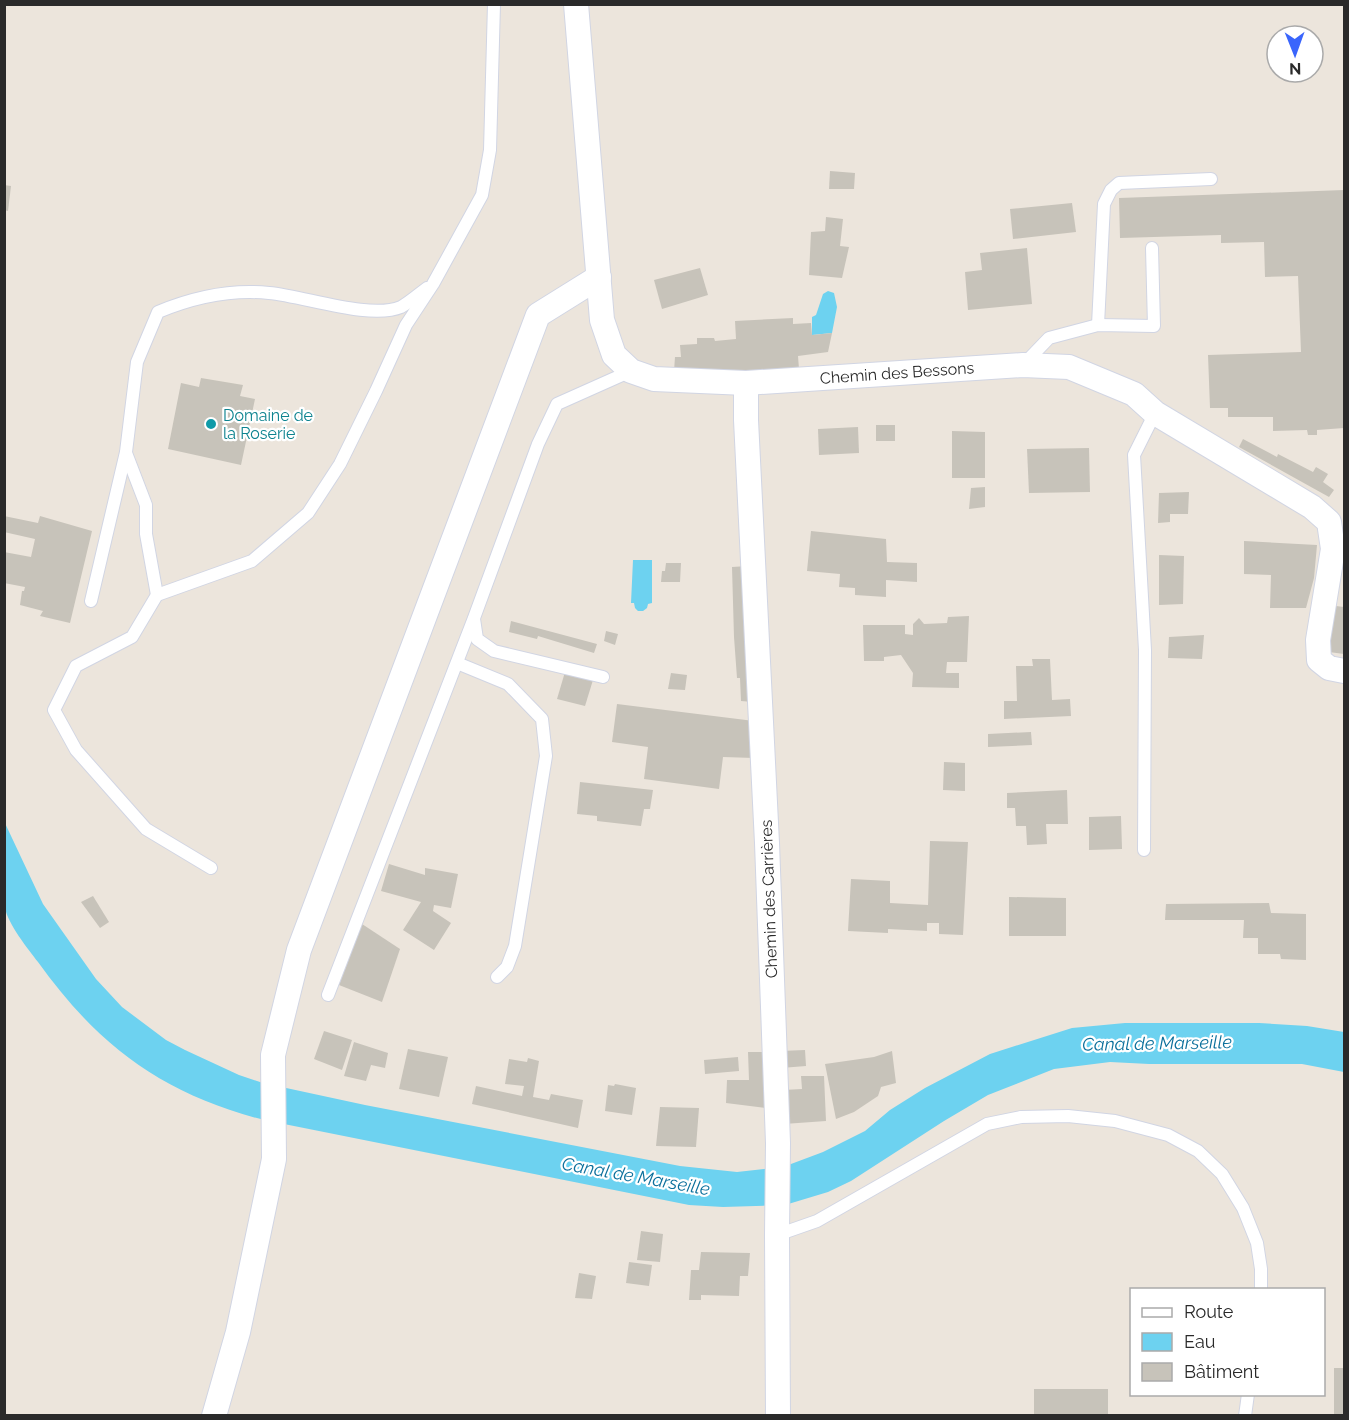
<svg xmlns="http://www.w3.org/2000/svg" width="1349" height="1420" font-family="Raleway,sans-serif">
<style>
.water{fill:#6dd2f0}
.building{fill:#c7c3ba}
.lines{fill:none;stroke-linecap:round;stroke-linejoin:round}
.service-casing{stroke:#d1d5e3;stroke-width:14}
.minor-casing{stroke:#d1d5e3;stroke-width:26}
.service{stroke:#fff;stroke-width:12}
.minor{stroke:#fff;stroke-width:24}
.culture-dot{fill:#0f9aa8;stroke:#fff;stroke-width:2}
.labels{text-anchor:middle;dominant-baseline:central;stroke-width:4.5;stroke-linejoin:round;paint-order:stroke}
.street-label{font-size:16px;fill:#2a2a2a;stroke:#fff}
.culture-label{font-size:16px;fill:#0d838f;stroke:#fff;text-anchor:start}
.water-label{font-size:18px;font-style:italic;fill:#0c709c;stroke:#fff}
</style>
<rect width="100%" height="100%" fill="#ece5dc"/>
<g class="water">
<polygon points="828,291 834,293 837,307 832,333 812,335 812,317 816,315 823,294"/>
<polygon points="633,560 652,560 652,603 648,604 647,608 643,611 638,611 635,608 634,603 631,603"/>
<path d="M4,821L43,904L96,979L122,1007L166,1040L185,1050L239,1075L263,1083L365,1105L680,1166L737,1172L783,1167L823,1152L865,1131L890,1110L925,1088L990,1054L1072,1028L1125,1023H1259L1307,1026L1344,1032V1072L1302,1064H1149L1110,1062L1054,1069L988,1095L944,1121L851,1181L828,1192L785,1205L723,1207L689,1205L264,1120C163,1094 99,1047 38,962C28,949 8,924 5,908C3,900 5,889 5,881C5,861 5,841 4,821Z"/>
</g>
<g class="building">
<polygon points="830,171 855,173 854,189 829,189"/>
<polygon points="4,185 11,186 8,211 4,210"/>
<polygon points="1344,190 1344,428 1317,430 1317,435 1308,435 1307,430 1273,431 1273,417 1228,417 1228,408 1210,408 1208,355 1301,352 1298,276 1265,277 1264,242 1221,243 1221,235 1120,238 1119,198"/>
<polygon points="1072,203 1076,232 1013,239 1010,209"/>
<polygon points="826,217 843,219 840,246 849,247 842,278 809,275 811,232 825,231"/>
<polygon points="1027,248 1032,304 968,310 965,272 982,270 980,253"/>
<polygon points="700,268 708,295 662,309 654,280"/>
<polygon points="793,318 793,324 811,323 812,335 832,333 828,352 798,356 799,369 773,372 674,371 675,357 681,357 680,345 697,344 697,338 714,338 715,341 736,339 735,321"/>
<polygon points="201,378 243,385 240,396 255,399 241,465 168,449 181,383 199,387"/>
<rect x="876" y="425" width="19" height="16"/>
<polygon points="858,427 859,453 819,455 818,429"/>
<polygon points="952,431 985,432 985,478 952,478"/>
<polygon points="1243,439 1277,457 1278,454 1313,472 1316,467 1328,474 1323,482 1334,490 1329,497 1239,447"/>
<polygon points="1089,448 1090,492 1029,493 1027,449"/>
<polygon points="985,487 985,507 969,509 971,488"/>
<polygon points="1189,492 1188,514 1170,514 1170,522 1158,523 1159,493"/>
<polygon points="4,516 38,523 40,516 92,531 70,623 40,616 43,611 20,605 22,591 24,591 25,587 4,583 4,552 31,557 35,539 4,532"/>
<polygon points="811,531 886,539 887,562 917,563 917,582 886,580 886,597 855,595 855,588 839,587 840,574 807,571"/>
<polygon points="1244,541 1317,545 1314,578 1306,608 1270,608 1271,575 1244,574"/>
<polygon points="1159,555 1184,556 1183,604 1159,605"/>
<polygon points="666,563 681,563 680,582 661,582 662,571 665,571"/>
<polygon points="748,566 753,702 741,701 740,678 737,678 734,637 732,567"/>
<polygon points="1333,599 1337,600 1336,606 1344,607 1344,654 1329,652"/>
<polygon points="969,616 967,662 947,662 946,673 959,673 959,688 912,687 913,673 901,655 884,657 884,661 864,661 863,625 905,625 905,634 913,635 913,624 919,618 924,624 947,623 948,617"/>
<polygon points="511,621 597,644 594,653 538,636 537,639 509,632"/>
<polygon points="606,631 618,634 615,645 604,641"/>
<polygon points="1204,635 1202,659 1168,658 1169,637"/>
<polygon points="1032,659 1050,659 1052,700 1070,699 1071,716 1004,719 1004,701 1017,701 1016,666 1033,666"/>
<polygon points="565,672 593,680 585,706 557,699"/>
<polygon points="671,673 687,675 685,690 668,689"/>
<polygon points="617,704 754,721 754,758 723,757 719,789 644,779 648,747 612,742"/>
<polygon points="1031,732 1032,745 988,747 988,734"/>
<polygon points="944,762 965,763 965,791 943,790"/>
<polygon points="580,782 653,790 650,809 644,809 641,826 597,821 597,816 577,814"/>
<polygon points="1067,790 1068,824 1046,824 1047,844 1027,845 1026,826 1016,826 1015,808 1007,808 1007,793"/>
<polygon points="1121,816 1122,849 1089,850 1089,817"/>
<polygon points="930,841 968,842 963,935 939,934 939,923 927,923 927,931 888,929 888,933 848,931 851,879 890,881 890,903 928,905"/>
<polygon points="389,864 425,875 425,868 458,874 451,908 434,905 433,911 451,923 434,950 403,930 421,902 381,891"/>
<polygon points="93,896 109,922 100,928 81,902"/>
<polygon points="1009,897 1066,898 1066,936 1009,936"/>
<polygon points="1269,903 1271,913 1306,914 1306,960 1281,959 1280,954 1258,954 1258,938 1243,938 1244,920 1165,920 1166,904"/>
<polygon points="362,924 400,949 382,1002 339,985"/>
<polygon points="324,1031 352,1040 342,1070 314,1059"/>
<polygon points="354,1042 388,1053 385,1068 371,1065 366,1081 344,1076"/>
<polygon points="408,1049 448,1057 439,1097 399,1089"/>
<polygon points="805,1050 806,1066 781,1068 780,1051"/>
<polygon points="892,1051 896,1083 881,1087 878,1096 854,1112 836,1119 825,1064 874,1057"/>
<polygon points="748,1052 764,1052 765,1108 726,1103 727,1080 749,1080"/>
<polygon points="738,1057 739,1071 705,1074 704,1060"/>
<polygon points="528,1058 539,1061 533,1097 549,1100 551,1094 583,1100 578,1128 472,1104 476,1086 522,1096 524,1086 505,1084 509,1059 527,1062"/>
<polygon points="801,1076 824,1076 826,1121 784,1124 783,1090 802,1089"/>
<polygon points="615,1084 636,1088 632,1115 605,1111 608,1085 614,1086"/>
<polygon points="660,1107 699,1108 696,1147 656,1146"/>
<polygon points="641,1231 663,1234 660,1262 637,1260"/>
<polygon points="701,1252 750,1253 748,1276 740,1276 739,1296 701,1295 701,1300 689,1300 691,1270 699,1270"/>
<polygon points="629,1262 652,1265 649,1286 626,1283"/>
<polygon points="579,1273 596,1276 592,1299 575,1298"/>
<rect x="1334" y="1368" width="10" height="48"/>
<rect x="1034" y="1389" width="74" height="27"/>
</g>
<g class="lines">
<defs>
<g id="service">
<polyline points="1098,325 1104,204 1111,190 1119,183 1211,179"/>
<polyline points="1024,364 1049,338 1098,325 1154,326 1152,248"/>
<polyline points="126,453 146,505 146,534 157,595"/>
<path d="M91,601L126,452L137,362L158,312C194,297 230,289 269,293C304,296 370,320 401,307C410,302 419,294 427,288"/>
<polyline points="474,619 477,639 494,651 603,677"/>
<polyline points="457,663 508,684 542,719 546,756 515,946 507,967 497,977"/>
<polyline points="1144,850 1145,650 1134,455 1155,413"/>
<polyline points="211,868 146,829 76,750 54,710 76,666 132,637 157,595 252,561 308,513 340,464 376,391 406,325 433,284 482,195 490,150 494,4"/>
<polyline points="328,995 474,618 538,444 557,404 631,371"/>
<polyline points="777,1235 817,1221 987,1124 1021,1117 1068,1116 1115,1121 1168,1135 1198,1151 1222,1174 1243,1208 1257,1243 1261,1269 1261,1290"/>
<polyline points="1245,1416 1248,1394"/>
</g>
<g id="minor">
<polyline points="576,4 602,320 614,355 631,371 654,379 746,383 1023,365 1069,367 1134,394 1155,413 1312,507 1329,522 1333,549 1318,640 1319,660 1329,668 1344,671"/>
<polyline points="746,383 746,420 767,843 778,1143 777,1235 778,1416"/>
<polyline points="214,1416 238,1332 274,1159 273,1055 299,950 538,315 599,277"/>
</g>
</defs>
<use href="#service" class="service-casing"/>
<use href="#minor" class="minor-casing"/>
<use href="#service" class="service"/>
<use href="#minor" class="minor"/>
</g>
<circle class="culture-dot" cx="211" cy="424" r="6"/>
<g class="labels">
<g class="street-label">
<text transform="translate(897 373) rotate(-4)">Chemin des Bessons</text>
<text transform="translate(769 899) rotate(-92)">Chemin des Carrières</text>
</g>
<g class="culture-label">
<text x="223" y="415">Domaine de<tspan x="223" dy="18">la Roserie</tspan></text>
</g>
<g class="water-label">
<text transform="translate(1157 1043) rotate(-1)">Canal de Marseille</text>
<text transform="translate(636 1176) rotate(10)">Canal de Marseille</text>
</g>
</g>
<rect width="1349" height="1420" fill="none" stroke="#2a2a2a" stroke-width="12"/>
<rect x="1130" y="1288" width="195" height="108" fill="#ffffff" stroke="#aaaaaa" stroke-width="1.5"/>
<rect x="1142" y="1308" width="30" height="9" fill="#ffffff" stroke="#aaaaaa" stroke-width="1.5"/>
<text x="1184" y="1318" font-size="18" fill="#2a2a2a">Route</text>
<rect x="1142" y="1333" width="30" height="18" fill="#6dd2f0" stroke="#aaaaaa" stroke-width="1.5"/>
<text x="1184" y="1348" font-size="18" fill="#2a2a2a">Eau</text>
<rect x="1142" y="1363" width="30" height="18" fill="#c7c3ba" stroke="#aaaaaa" stroke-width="1.5"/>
<text x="1184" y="1378" font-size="18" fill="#2a2a2a">Bâtiment</text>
<g transform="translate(1295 54) rotate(179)"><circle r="28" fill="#ffffff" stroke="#aaaaaa" stroke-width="1.5"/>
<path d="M0-4.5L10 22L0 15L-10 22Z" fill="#3a65fc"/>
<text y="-9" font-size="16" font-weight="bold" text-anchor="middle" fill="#2a2a2a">N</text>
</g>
</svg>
